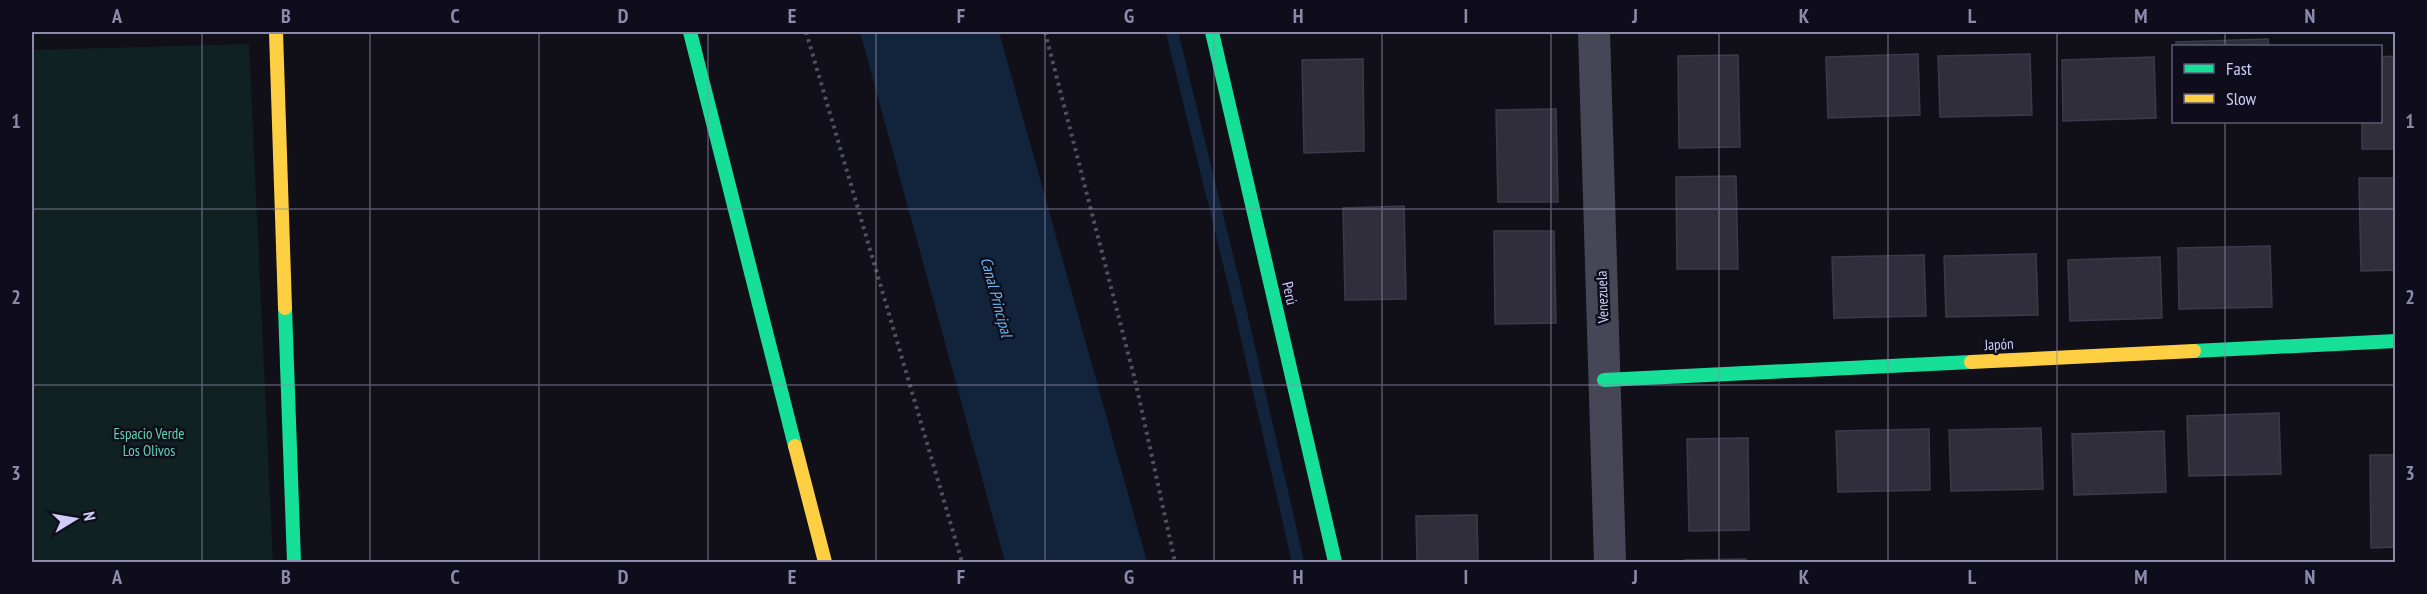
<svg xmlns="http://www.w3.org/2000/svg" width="2427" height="594" font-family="'PT Sans Narrow',sans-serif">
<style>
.green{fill:#102121}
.water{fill:#12243b}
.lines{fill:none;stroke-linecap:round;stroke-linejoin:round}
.stream{stroke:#12243b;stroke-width:12}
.building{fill:#2f2e3a;stroke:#3c3a4b;stroke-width:1.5}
.path{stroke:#48555f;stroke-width:4;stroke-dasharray:3 4.5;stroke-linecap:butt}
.street{stroke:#464657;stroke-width:32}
.fast{stroke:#16e098;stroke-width:14}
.slow{stroke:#ffcf43;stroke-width:14}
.grid{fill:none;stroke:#8c8aab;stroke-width:1.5;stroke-opacity:0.55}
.labels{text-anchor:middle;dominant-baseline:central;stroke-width:5;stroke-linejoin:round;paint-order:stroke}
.street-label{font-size:15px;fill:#cfccfa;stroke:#0f0d1b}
.park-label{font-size:15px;fill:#60d1b0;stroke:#0f0d1b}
.water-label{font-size:16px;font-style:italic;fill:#64b5f0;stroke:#0f0d1b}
.neatline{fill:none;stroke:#8c8aab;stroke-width:2}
.grid-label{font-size:20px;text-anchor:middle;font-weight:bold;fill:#8c8aab}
</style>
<rect width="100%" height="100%" fill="#111018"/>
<polygon class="green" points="249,44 273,562 32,562 32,50"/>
<polygon class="water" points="860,32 999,32 1147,562 1005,562"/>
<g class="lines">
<polyline class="stream" points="1172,32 1240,308 1298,562"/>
</g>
<g class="building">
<polygon points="2268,39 2269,46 2176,46 2176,42"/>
<polygon points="1918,54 1920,115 1828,118 1826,57"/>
<polygon points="2030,54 2032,115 1940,117 1938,56"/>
<polygon points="1738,55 1740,147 1679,148 1678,56"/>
<polygon points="2396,56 2396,149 2362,149 2362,122 2380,122 2380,57"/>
<polygon points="2154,57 2156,118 2063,121 2062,60"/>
<polygon points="1363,59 1364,151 1304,153 1302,60"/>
<polygon points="1556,109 1558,202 1498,202 1496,110"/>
<polygon points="1736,176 1738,269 1677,269 1676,177"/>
<polygon points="2359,178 2396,178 2396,270 2361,271"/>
<polygon points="1404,206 1406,299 1345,300 1343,208"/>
<polygon points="1494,231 1554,231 1556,323 1495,324"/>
<polygon points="2270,246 2272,307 2179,309 2178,248"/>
<polygon points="2036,254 2038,315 1946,317 1944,256"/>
<polygon points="1924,255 1926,316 1834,318 1832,257"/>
<polygon points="2160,257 2162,318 2070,321 2068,260"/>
<polygon points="2279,413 2281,474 2189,476 2187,416"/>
<polygon points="2041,428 2043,489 1951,491 1949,430"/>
<polygon points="1929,429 1930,490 1838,492 1836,431"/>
<polygon points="2164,431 2166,492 2074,495 2072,434"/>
<polygon points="1748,438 1749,530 1689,531 1687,439"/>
<polygon points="2370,455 2396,455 2396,547 2371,548"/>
<polygon points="1477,515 1478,562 1417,562 1416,516"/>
<polygon points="1746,559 1746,562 1685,562 1685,560"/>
</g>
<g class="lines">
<g class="path">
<polyline points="806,32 962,562"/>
<polyline points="1045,32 1136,384 1175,562"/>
</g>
<polyline class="street" points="1594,32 1610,562"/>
<g class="fast">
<polyline points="690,32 795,446"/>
<polyline points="1212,32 1335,562"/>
<polyline points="285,308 294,562"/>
<polyline points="2194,351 2396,341"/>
<polyline points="1604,380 1971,362"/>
</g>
<g class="slow">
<polyline points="276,32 285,308"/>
<polyline points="1971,362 2194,351"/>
<polyline points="795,446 825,562"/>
</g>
</g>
<path class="grid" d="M202,32V562M370,32V562M539,32V562M708,32V562M876,32V562M1045,32V562M1214,32V562M1382,32V562M1551,32V562M1719,32V562M1888,32V562M2057,32V562M2225,32V46M2225,122V562M32,209H2396M32,385H2396"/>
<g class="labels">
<g class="street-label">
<text transform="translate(1290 293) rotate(77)">Perú</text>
<text transform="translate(1602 297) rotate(-92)">Venezuela</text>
<text transform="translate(1999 344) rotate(-3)">Japón</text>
</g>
<g class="park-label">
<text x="149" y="433">Espacio Verde<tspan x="149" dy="17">Los Olivos</tspan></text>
</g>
<g class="water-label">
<text transform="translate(997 297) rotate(75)">Canal Principal</text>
</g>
</g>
<rect width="2427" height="594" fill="none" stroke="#0f0d1b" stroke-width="66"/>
<rect x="2172" y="45" width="210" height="78" fill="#0f0d1b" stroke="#5c5974" stroke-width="1.5"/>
<rect x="2184" y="64" width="30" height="9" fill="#16e098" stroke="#5c5974" stroke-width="1.5"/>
<text x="2226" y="75" font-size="18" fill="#cfccfa">Fast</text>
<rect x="2184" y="94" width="30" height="9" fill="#ffcf43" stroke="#5c5974" stroke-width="1.5"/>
<text x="2226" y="105" font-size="18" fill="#cfccfa">Slow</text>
<g transform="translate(75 519) rotate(79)" stroke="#0f0d1b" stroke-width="4.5" paint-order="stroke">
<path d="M0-4.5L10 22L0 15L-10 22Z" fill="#cfccfa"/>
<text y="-9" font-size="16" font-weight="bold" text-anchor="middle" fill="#cfccfa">N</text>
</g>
<rect x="33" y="33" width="2361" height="528" class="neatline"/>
<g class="grid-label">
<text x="117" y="23">A</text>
<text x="286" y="23">B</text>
<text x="455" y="23">C</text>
<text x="623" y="23">D</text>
<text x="792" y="23">E</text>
<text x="961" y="23">F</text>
<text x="1129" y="23">G</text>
<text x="1298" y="23">H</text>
<text x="1466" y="23">I</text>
<text x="1635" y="23">J</text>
<text x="1804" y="23">K</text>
<text x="1972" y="23">L</text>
<text x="2141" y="23">M</text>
<text x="2310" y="23">N</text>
<text x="16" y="128">1</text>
<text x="2410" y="128">1</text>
<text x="16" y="304">2</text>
<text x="2410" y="304">2</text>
<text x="16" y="480">3</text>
<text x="2410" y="480">3</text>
<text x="117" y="584">A</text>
<text x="286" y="584">B</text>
<text x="455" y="584">C</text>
<text x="623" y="584">D</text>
<text x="792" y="584">E</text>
<text x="961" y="584">F</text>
<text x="1129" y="584">G</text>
<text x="1298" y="584">H</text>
<text x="1466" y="584">I</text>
<text x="1635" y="584">J</text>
<text x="1804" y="584">K</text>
<text x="1972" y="584">L</text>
<text x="2141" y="584">M</text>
<text x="2310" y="584">N</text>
</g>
</svg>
